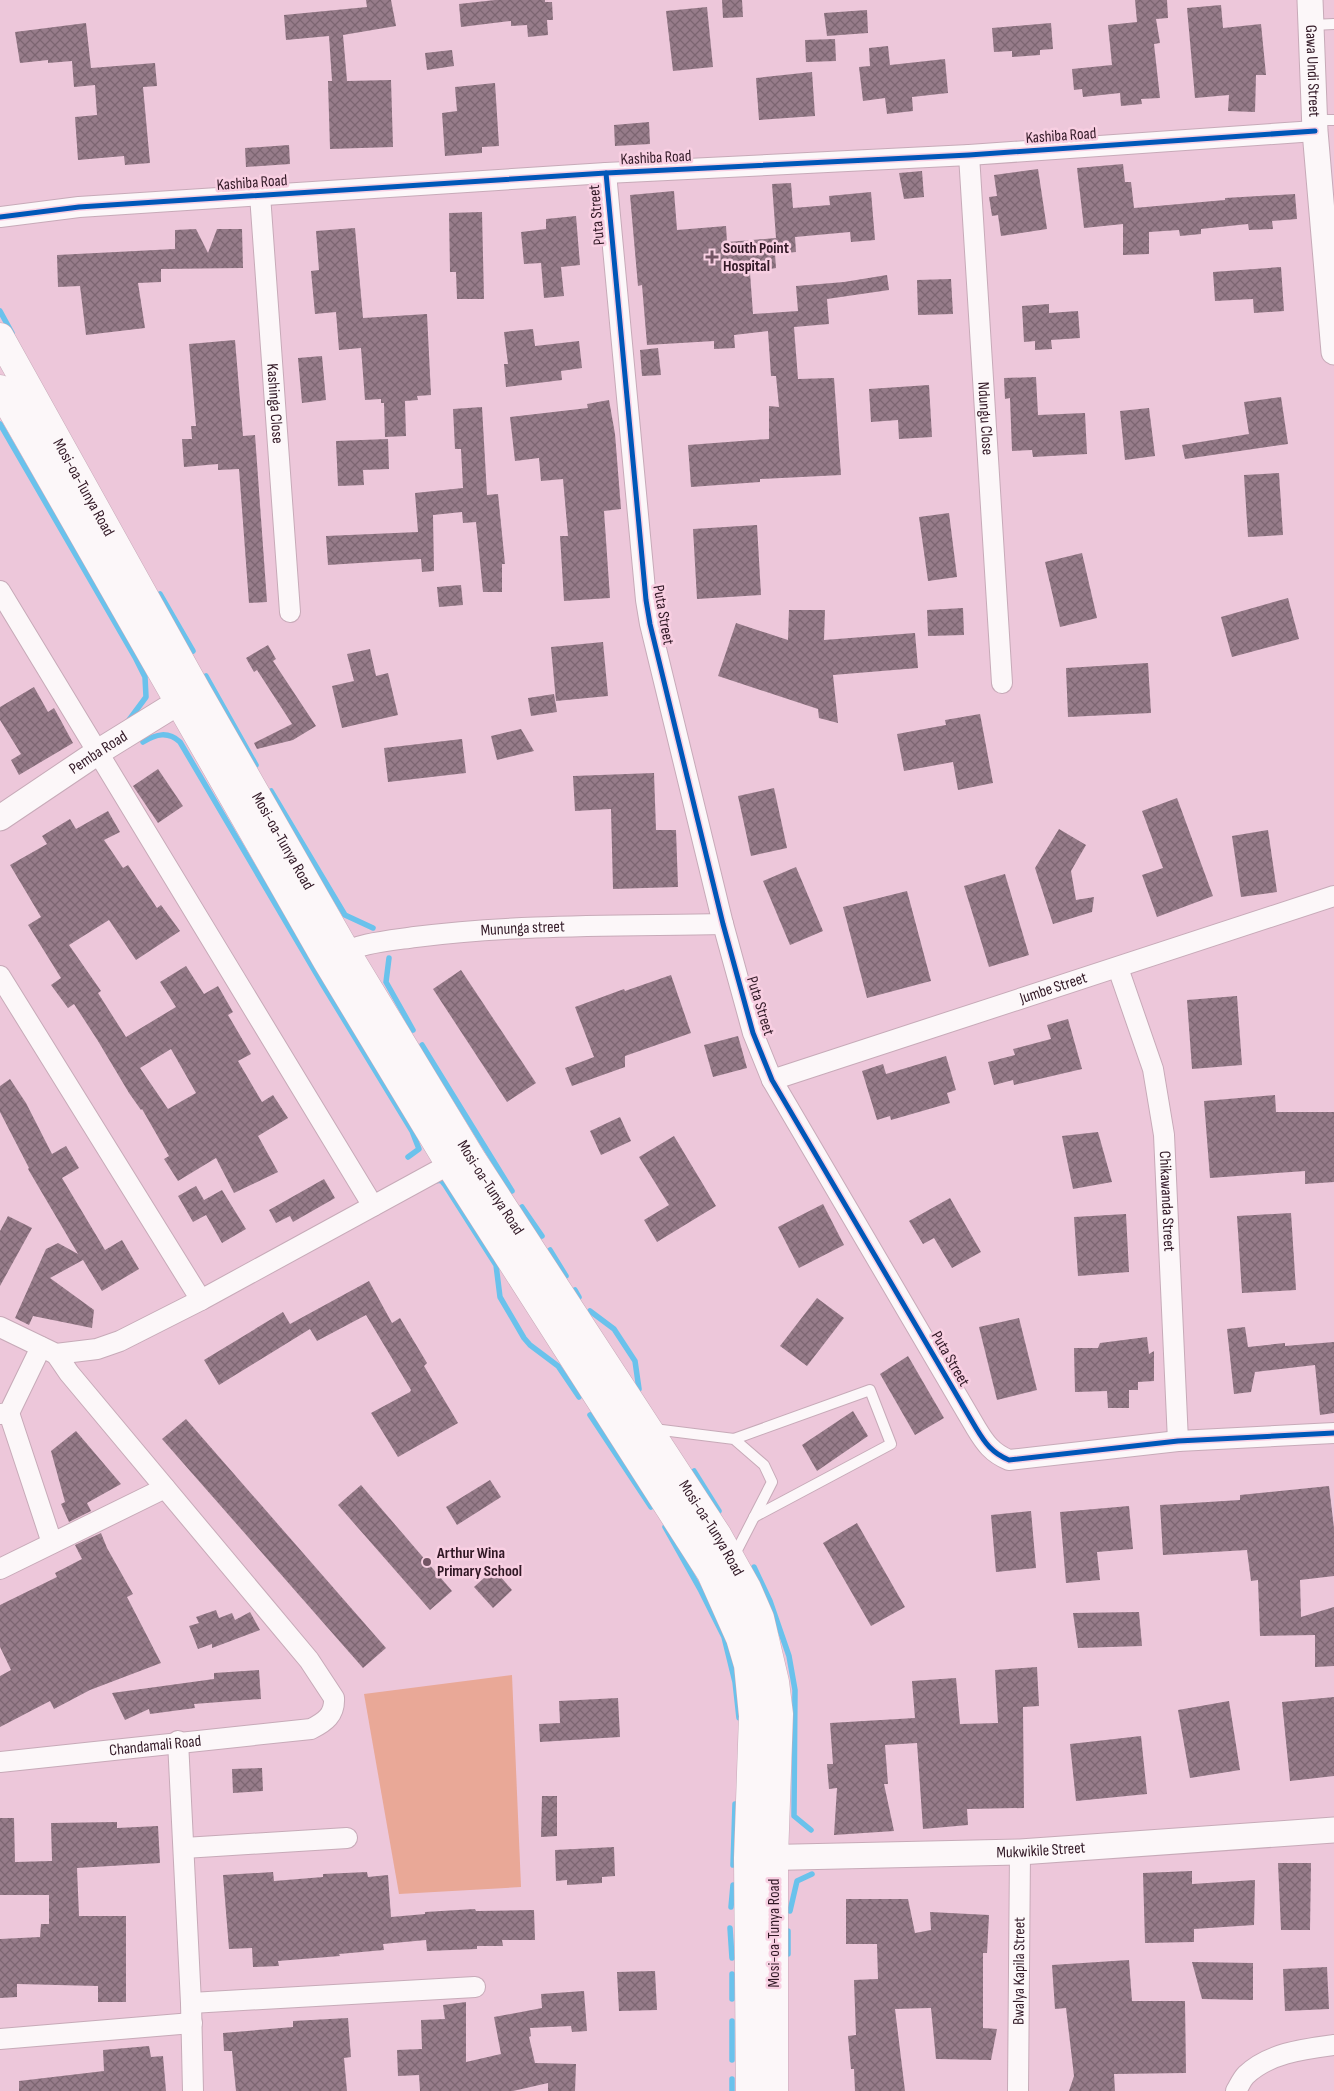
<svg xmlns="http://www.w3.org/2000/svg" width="1334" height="2091" font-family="'Sofia Sans Condensed',sans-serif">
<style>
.grass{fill:#e9a897}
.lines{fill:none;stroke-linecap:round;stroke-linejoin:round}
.stream{stroke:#6ac2ec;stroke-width:5.5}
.building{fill:url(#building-cross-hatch);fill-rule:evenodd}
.service-casing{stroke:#c7aab8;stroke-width:12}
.minor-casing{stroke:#c7aab8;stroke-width:22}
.tertiary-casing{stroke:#c7aab8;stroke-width:27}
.secondary-casing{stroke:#c7aab8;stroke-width:29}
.service{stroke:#fcf7f9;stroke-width:10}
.minor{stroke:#fcf7f9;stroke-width:20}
.tertiary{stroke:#fcf7f9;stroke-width:25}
.secondary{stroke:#fcf7f9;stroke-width:28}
.cycleway-casing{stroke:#f8cfe2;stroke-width:8}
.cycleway{stroke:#0057b8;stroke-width:5}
.poi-dot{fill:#735564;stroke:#f8cfe2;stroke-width:2}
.labels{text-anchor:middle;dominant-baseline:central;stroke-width:5;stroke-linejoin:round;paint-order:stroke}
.street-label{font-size:16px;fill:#311825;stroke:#f8cfe2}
.poi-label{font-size:16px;font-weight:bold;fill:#311825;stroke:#f8cfe2;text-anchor:start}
</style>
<defs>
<pattern id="building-cross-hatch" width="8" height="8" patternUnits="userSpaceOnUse" patternTransform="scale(1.25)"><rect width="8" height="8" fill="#977c8a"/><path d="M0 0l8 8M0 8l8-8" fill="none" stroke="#7c6571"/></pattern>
</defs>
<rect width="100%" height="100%" fill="#edc7da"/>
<polygon class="grass" points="512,1675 521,1887 399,1894 364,1694"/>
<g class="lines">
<g class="stream">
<polyline points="0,311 12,333"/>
<polyline points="0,424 135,657 145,677 146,697 129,720"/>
<polyline points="160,594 193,651"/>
<polyline points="206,676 256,765"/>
<path d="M143,742C156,734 168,731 180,742L323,985L412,1131L419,1149L408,1157"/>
<polyline points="271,791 345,915 373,928"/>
<polyline points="389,958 386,982 413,1030"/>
<polyline points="422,1045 512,1191"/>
<polyline points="435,1181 441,1180 445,1185 496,1265 500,1297 524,1338 530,1345 558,1366 579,1397"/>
<polyline points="522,1207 542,1236"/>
<polyline points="550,1250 566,1276"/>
<polyline points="575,1290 579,1297"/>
<polyline points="590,1311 614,1329 635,1361 639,1389"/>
<polyline points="590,1415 651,1507"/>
<polyline points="694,1471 719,1511"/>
<polyline points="665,1527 701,1591 724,1637 735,1682 739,1718"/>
<polyline points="754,1567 770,1601 789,1656 795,1690 794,1816 811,1830"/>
<polyline points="733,1865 735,1804"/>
<polyline points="731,1907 733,1885"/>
<polyline points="790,1911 797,1881 812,1874"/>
<polyline points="730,1928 732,1958"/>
<polyline points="788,1954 788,1931"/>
<polyline points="732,1999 732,1974"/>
<polyline points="732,2060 732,2021"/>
<polyline points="732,2091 732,2079"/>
</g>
</g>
<g class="building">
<polygon points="366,0 391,0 396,26 343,35 347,81 391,80 393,147 330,149 328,81 332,81 329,36 286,40 284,15 367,7"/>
<polygon points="495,0 545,0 545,2 552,2 553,20 547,20 548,35 528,37 527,25 511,26 511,21 461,27 459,4"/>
<polygon points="722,0 742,0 743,17 723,18"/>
<polygon points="1135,0 1167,0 1168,18 1156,19 1160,43 1154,44 1160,98 1141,99 1142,104 1121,106 1120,93 1083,97 1082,89 1074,90 1072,69 1112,65 1108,25 1137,22"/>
<polygon points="1221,5 1223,28 1261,24 1266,75 1256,75 1255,112 1228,111 1229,95 1195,98 1187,8"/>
<polygon points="707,7 713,67 673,71 666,11"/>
<polygon points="867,10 868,33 827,36 824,13"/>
<polygon points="86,23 91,68 155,63 157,86 143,87 150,163 125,165 124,156 78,160 75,117 97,115 95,85 74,87 72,61 48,63 48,60 20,63 15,32"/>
<polygon points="1051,23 1053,49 1040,50 1040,55 1012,57 1012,51 994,52 992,28"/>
<polygon points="835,39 836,61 806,62 805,40"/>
<polygon points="888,46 890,65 945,59 948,93 912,97 913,111 887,114 885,98 863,101 859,67 870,66 869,48"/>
<polygon points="452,50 454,66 427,70 425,53"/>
<polygon points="812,72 815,116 759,120 756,78"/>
<polygon points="495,83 499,146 482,147 482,153 445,156 442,113 457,111 455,87"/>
<polygon points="649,122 650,144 615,146 614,125"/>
<polygon points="289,145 290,164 246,167 245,148"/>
<polygon points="1123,164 1125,182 1131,182 1134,208 1225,200 1225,198 1295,194 1297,219 1272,221 1273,229 1249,230 1248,224 1201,229 1201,234 1180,236 1179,230 1149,232 1149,254 1123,255 1123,224 1084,228 1077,168"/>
<polygon points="1038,169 1047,229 1001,236 998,215 992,216 989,197 997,196 994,175"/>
<polygon points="922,171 924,197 904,199 899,173"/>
<polygon points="791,183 793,208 830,205 829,196 871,192 875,240 851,242 850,232 795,237 796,252 775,254 776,268 750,273 753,314 798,311 796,286 844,282 887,275 889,290 827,299 829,324 794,327 798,379 834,378 841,475 760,479 760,482 691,487 688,445 769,439 769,406 779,407 776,376 771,376 768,331 734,335 735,348 714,349 714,341 647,345 642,285 638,286 630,195 674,191 677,230 726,226 727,242 776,238 772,184"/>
<polygon points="482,212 484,299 457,299 456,272 450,272 449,213"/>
<polygon points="576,216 580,265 561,267 564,296 544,298 541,263 524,264 521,232 546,229 546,219"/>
<polygon points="355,228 363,318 427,314 431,395 417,396 418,400 405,401 406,436 385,437 384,403 381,403 381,399 365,400 361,348 339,350 336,312 315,314 311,271 319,270 316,231"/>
<polygon points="196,229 208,253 217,229 242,229 243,268 161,269 161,282 138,283 145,328 86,335 80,286 58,287 57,255 175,249 175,230"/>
<polygon points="1281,267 1284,311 1254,313 1253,299 1215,301 1213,272"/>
<polygon points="951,279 953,314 918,315 917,280"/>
<polygon points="1049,304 1049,313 1078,311 1080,338 1051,340 1052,349 1035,350 1035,341 1024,342 1022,306"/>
<polygon points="533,329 535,346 579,341 582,368 561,371 562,380 506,387 504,364 508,364 504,332"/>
<polygon points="235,340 243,436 255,435 267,602 249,603 239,469 218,470 218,464 184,467 182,439 192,439 191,426 196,426 189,344"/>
<polygon points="658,348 661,375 642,376 640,350"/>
<polygon points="322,356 326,400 302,403 298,358"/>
<polygon points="1036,377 1038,415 1085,413 1087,454 1033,457 1032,450 1012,451 1010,398 1005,399 1004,378"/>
<polygon points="929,385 932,437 899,439 898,420 871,422 869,389"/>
<polygon points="1281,397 1288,444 1185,459 1182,445 1249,434 1244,402"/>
<polygon points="609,400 615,434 621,509 604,511 610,598 564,601 560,536 568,536 563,479 541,481 539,458 515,461 510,417 588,408 587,404"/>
<polygon points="482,407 487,495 498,494 505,564 502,564 502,592 483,592 476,522 463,523 462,512 433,515 434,571 422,572 421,559 328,565 326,536 418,532 415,493 463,488 461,449 455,449 453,409"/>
<polygon points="1149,408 1155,456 1125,460 1120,411"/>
<polygon points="388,439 389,469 363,470 364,485 338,486 336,441"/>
<polygon points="1279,473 1283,535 1248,537 1244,475"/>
<polygon points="949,513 957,577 928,581 919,517"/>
<polygon points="757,525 761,595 697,599 693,529"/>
<polygon points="1082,553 1097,618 1060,627 1045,562"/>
<polygon points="461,585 463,605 439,607 437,587"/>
<polygon points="1288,598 1299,639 1232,657 1221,617"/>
<polygon points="963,608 964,635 928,636 927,610"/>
<polygon points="789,610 825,610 824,640 915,633 918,668 833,675 838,723 819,718 818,709 718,676 736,623 788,640"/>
<polygon points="603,642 608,696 556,701 551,647"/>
<polygon points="268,645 276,659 273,661 316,726 293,740 257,749 254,743 292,724 257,670 254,672 246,658"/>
<polygon points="370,649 376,676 388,673 398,715 342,728 332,686 354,681 347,654"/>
<polygon points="1148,663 1151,713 1068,717 1066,668"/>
<polygon points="34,687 48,712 54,708 73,743 19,775 11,760 21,754 0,720 0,707"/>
<polygon points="554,694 557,712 531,716 528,698"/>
<polygon points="980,714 993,783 958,790 953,762 904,771 897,734 946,725 945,720"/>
<polygon points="521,729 534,751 497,760 491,736"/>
<polygon points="462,739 466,773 388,782 384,748"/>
<polygon points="158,769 183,806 158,823 133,786"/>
<polygon points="654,773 656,830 676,830 678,887 613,889 611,809 575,811 573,776"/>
<polygon points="774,788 787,848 751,856 738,796"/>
<polygon points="1177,798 1213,896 1157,917 1142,875 1163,868 1142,811"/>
<path d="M108,811L120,832L104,840L123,868L128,865L157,908L161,905L180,931L136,960L109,920L69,945L101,991L98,993L126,1037L176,1007L160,982L186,966L204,994L218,986L233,1012L228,1015L251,1054L238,1061L262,1102L273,1095L288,1118L258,1136L278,1172L234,1193L216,1158L178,1181L164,1159L169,1156L142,1109L141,1110L129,1093L98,1041L74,1004L68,1008L51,985L61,978L28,925L41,917L10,865L47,844L42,836L70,819L76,829ZM171,1049L196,1093L168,1109L140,1068Z"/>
<polygon points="1059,829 1086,845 1071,871 1076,900 1094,897 1092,912 1053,924 1035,868"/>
<polygon points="1268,830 1277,892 1241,897 1232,836"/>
<polygon points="796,867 823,931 790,945 763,881"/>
<polygon points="1005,874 1029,955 989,967 964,886"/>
<polygon points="907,891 931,981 867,998 843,907"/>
<polygon points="461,970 536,1083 507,1102 433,989"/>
<polygon points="671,975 691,1033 625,1056 625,1067 572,1086 565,1068 594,1057 575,1007 624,989 625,991"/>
<polygon points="1237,996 1242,1065 1192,1069 1187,1000"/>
<polygon points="1068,1019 1082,1069 1014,1085 1013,1080 994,1085 988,1062 1015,1055 1013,1049 1051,1039 1047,1025"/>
<polygon points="738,1036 747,1068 713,1077 704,1045"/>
<polygon points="946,1056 956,1090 947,1093 950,1103 891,1120 890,1116 877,1120 862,1071 883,1064 886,1074"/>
<polygon points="10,1079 26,1103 52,1154 66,1146 79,1168 62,1178 105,1250 122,1240 139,1269 102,1291 83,1260 50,1278 94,1310 92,1328 33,1316 29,1325 15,1318 46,1249 58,1243 78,1254 28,1169 29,1168 0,1112 0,1086"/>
<polygon points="1275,1095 1276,1112 1334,1112 1334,1182 1305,1184 1305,1171 1210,1178 1204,1101"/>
<polygon points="620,1117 631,1141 601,1155 590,1131"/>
<polygon points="1098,1132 1112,1182 1073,1189 1062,1136"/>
<polygon points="674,1136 716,1206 657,1242 644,1220 669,1205 639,1157"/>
<polygon points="324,1179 335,1198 293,1222 290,1216 276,1223 269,1210"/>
<polygon points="196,1186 204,1200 222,1190 246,1229 222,1243 206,1215 193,1222 178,1196"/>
<polygon points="950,1198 981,1252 952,1268 934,1238 923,1244 909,1221"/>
<polygon points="823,1204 844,1245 799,1268 778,1227"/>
<polygon points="1291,1213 1296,1290 1242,1293 1237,1216"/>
<polygon points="1126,1214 1129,1272 1078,1276 1074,1217"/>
<polygon points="8,1216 32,1228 0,1286 0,1231"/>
<polygon points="369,1281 392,1323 400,1318 427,1363 424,1366 458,1423 398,1457 371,1413 410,1392 411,1390 366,1315 317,1341 310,1329 219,1385 204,1360 283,1312 290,1324"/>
<polygon points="817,1298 844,1318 807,1366 780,1346"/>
<polygon points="1019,1318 1037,1390 997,1400 979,1327"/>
<polygon points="1245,1327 1248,1347 1285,1343 1285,1346 1334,1342 1334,1413 1320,1415 1315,1365 1255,1372 1251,1392 1234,1394 1227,1329"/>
<polygon points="1147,1337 1149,1354 1154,1351 1154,1381 1138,1382 1138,1390 1129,1390 1129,1408 1108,1408 1107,1391 1075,1392 1074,1348 1098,1348 1100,1343"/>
<polygon points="908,1356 944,1418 915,1435 880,1374"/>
<polygon points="853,1411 868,1436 817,1471 802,1445"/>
<polygon points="186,1419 386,1648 363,1668 162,1439"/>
<polygon points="76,1431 121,1484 87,1503 91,1511 69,1522 61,1504 65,1502 51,1451"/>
<polygon points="490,1480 501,1497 457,1525 446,1507"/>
<polygon points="361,1485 452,1591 430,1610 338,1505"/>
<polygon points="1329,1486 1334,1528 1334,1576 1300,1580 1301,1617 1334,1607 1334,1666 1315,1667 1315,1635 1260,1636 1258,1580 1251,1581 1247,1550 1163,1555 1160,1505 1240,1500 1240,1495"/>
<polygon points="1129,1506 1133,1549 1097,1552 1100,1580 1066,1583 1060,1512"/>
<polygon points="1031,1511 1036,1568 996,1572 991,1515"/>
<polygon points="857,1523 905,1607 871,1626 823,1543"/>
<polygon points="101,1533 107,1548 133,1594 127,1597 161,1663 90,1690 54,1709 50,1701 0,1727 0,1676 11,1670 0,1647 0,1605 57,1577 55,1573 82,1559 75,1545"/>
<polygon points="494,1569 512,1590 493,1608 474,1587"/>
<polygon points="216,1610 219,1618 232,1613 235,1620 250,1612 260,1630 212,1648 212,1644 198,1649 189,1626 199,1623 196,1617"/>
<polygon points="1139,1612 1142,1646 1078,1648 1073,1613"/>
<polygon points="1037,1667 1039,1706 1023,1707 1024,1808 967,1809 968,1825 923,1829 917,1743 885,1745 888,1784 884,1784 894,1831 834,1835 837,1788 829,1789 827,1764 833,1764 830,1723 915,1718 912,1681 956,1678 960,1724 998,1723 995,1670"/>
<polygon points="259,1670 261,1699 194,1704 195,1708 150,1714 149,1709 125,1720 112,1693 214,1679 214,1673"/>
<polygon points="1334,1697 1334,1776 1290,1781 1282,1702"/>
<polygon points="618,1698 620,1737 540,1742 539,1724 560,1723 559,1701"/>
<polygon points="1229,1701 1240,1770 1190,1778 1178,1710"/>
<polygon points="1141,1736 1147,1794 1076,1801 1070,1744"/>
<polygon points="262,1768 263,1791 233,1793 232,1769"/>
<polygon points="542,1796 557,1796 557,1836 541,1837"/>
<polygon points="0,1818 14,1818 15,1862 52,1861 51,1823 117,1822 117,1828 158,1826 160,1863 77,1868 79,1916 126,1916 126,2002 98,2002 98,1986 17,1984 17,1997 0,1998 0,1939 40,1937 41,1924 49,1924 49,1895 0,1895"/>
<polygon points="614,1847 615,1876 602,1877 602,1883 567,1885 567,1880 556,1881 555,1850"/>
<polygon points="1278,1863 1311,1863 1310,1930 1281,1930"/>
<polygon points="1192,1871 1192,1884 1255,1880 1254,1925 1194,1929 1194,1942 1145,1943 1143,1873"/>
<polygon points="273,1872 274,1881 323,1877 323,1874 367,1872 368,1877 388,1875 391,1917 425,1914 425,1912 475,1909 476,1911 534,1910 535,1940 502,1940 503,1946 477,1946 477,1949 427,1951 426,1940 383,1944 384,1950 339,1954 340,1956 278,1961 279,1966 253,1967 252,1948 229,1949 223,1875"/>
<polygon points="846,1899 908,1899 915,1933 931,1930 930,1912 989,1915 987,1953 983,1953 983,2028 997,2029 991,2060 936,2059 931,2008 895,2009 905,2091 855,2091 854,2069 851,2069 848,2036 856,2035 854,1980 878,1979 877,1944 846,1944"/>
<polygon points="1129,1960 1132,2001 1185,2001 1186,2073 1114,2074 1115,2091 1069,2091 1074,2076 1066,2008 1055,2009 1052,1965"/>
<polygon points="1192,1962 1253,1963 1253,2000 1202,1999"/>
<polygon points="1327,1967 1329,2009 1285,2011 1283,1969"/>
<polygon points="655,1971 657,2010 619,2011 617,1972"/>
<polygon points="584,1991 587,2031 572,2032 571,2026 530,2028 531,2036 529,2037 535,2063 576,2064 575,2091 548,2091 548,2083 513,2091 420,2091 419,2075 398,2076 397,2050 422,2049 421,2020 445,2019 443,2005 466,2002 466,2062 501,2054 494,2017 542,2008 541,1994"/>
<polygon points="348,2018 351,2057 344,2058 347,2091 236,2091 232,2051 224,2051 223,2033 293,2027 293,2021"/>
<polygon points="149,2046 151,2057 163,2056 166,2091 19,2091 19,2081 104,2071 103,2050"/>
</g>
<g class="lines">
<defs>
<g id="service">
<polyline points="1312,25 1334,24"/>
<polyline points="1315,120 1334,120"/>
<polyline points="654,1429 734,1439 764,1465 772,1482 733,1558"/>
<polyline points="734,1439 870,1390 891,1444 754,1517"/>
</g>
<g id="minor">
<path id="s1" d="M969,155L1002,683"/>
<path d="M606,173L646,600L650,624L723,924L753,1033L772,1080L976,1428C985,1443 992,1453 1009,1460L1178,1441L1334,1433"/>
<path id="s2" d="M260,195L290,612"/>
<polyline points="0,217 79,207 606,173 969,155 1315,131"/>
<polyline points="0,591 373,1206"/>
<path id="s3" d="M334,957C358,943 387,941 415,937C516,924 621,926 723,924"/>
<path id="s4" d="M1118,968L1153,1069L1164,1135L1178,1441"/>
<polyline points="0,976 201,1300"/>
<path id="s5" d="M772,1080L1334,896"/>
<polyline points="0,1327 56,1354 97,1349 120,1341 201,1300 461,1158"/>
<polyline points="9,1413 52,1543"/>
<polyline points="0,1414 9,1413 41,1347"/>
<polyline points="0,1569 165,1488"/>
<polyline points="178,1741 191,2003 193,2091"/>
<path id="s6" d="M0,1762L311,1729C325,1722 335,1715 334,1698L309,1660L69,1373L56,1354"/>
<polyline points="184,1848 347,1838"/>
<polyline points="191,2003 475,1987"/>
<polyline points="0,2039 192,2023"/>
<path id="s7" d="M1018,2091L1020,1852"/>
<path d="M1236,2091C1239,2086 1242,2079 1246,2075C1269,2053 1304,2049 1334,2045"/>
</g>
<g id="tertiary">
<path id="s8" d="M1310,0L1315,131L1334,352"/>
<path id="s9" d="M0,818L98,752L195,692"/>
<path id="s10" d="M755,1858L1020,1852L1334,1830"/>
</g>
<g id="secondary">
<path id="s11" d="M0,337L197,691L345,950L473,1161L718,1536L747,1588L760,1618L775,1682L779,1714L774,1858V2091"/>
<polyline points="0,389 327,961 455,1173 711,1573 740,1638 748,1665 753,1716 748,1858 750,2091"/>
</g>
</defs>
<use href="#service" class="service-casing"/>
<use href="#minor" class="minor-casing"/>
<use href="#tertiary" class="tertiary-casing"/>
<use href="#secondary" class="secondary-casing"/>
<use href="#service" class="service"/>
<use href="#minor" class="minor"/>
<use href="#tertiary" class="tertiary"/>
<use href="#secondary" class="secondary"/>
<defs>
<g id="cycleway">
<path d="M606,173L646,600L650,624L723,924L753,1033L772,1080L976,1428C985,1443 992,1453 1009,1460L1178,1441L1334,1433"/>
<polyline points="0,217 79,207 606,173 969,155 1315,131"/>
</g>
</defs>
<use href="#cycleway" class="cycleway-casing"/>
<use href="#cycleway" class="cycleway"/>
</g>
<g class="poi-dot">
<path d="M709.5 249.5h5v5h5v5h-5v5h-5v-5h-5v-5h5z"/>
<circle cx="427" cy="1562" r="5"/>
</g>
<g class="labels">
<g class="street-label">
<text stroke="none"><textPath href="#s8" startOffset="71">Gawa Undi Street</textPath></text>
<text transform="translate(1061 136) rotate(-4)">Kashiba Road</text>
<text transform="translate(656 158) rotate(-3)">Kashiba Road</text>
<text transform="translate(252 183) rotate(-4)">Kashiba Road</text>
<text transform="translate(597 215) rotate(-95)">Puta Street</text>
<text stroke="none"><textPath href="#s2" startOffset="209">Kashinga Close</textPath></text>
<text stroke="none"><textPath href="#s1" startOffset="264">Ndungu Close</textPath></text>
<text stroke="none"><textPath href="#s11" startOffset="172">Mosi-oa-Tunya Road</textPath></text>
<text transform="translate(663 615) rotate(80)">Puta Street</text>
<text stroke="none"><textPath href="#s9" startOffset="118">Pemba Road</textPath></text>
<text stroke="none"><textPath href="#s11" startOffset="578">Mosi-oa-Tunya Road</textPath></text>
<text stroke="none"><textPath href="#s3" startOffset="192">Mununga street</textPath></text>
<text stroke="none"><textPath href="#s5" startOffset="296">Jumbe Street</textPath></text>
<text transform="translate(760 1006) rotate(73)">Puta Street</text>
<text stroke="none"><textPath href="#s11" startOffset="982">Mosi-oa-Tunya Road</textPath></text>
<text stroke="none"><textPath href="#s4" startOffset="240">Chikawanda Street</textPath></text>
<text transform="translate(950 1359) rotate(60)">Puta Street</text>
<text stroke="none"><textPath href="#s11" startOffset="1388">Mosi-oa-Tunya Road</textPath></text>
<text stroke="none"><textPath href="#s6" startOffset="156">Chandamali Road</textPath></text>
<text stroke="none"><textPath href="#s10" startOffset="286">Mukwikile Street</textPath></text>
<text transform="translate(774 1933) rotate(-90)">Mosi-oa-Tunya Road</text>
<text stroke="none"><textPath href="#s7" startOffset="120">Bwalya Kapila Street</textPath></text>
</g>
<g class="poi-label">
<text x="723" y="248">South Point<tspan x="723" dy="18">Hospital</tspan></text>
<text x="437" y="1553">Arthur Wina<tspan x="437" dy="18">Primary School</tspan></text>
</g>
</g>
</svg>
